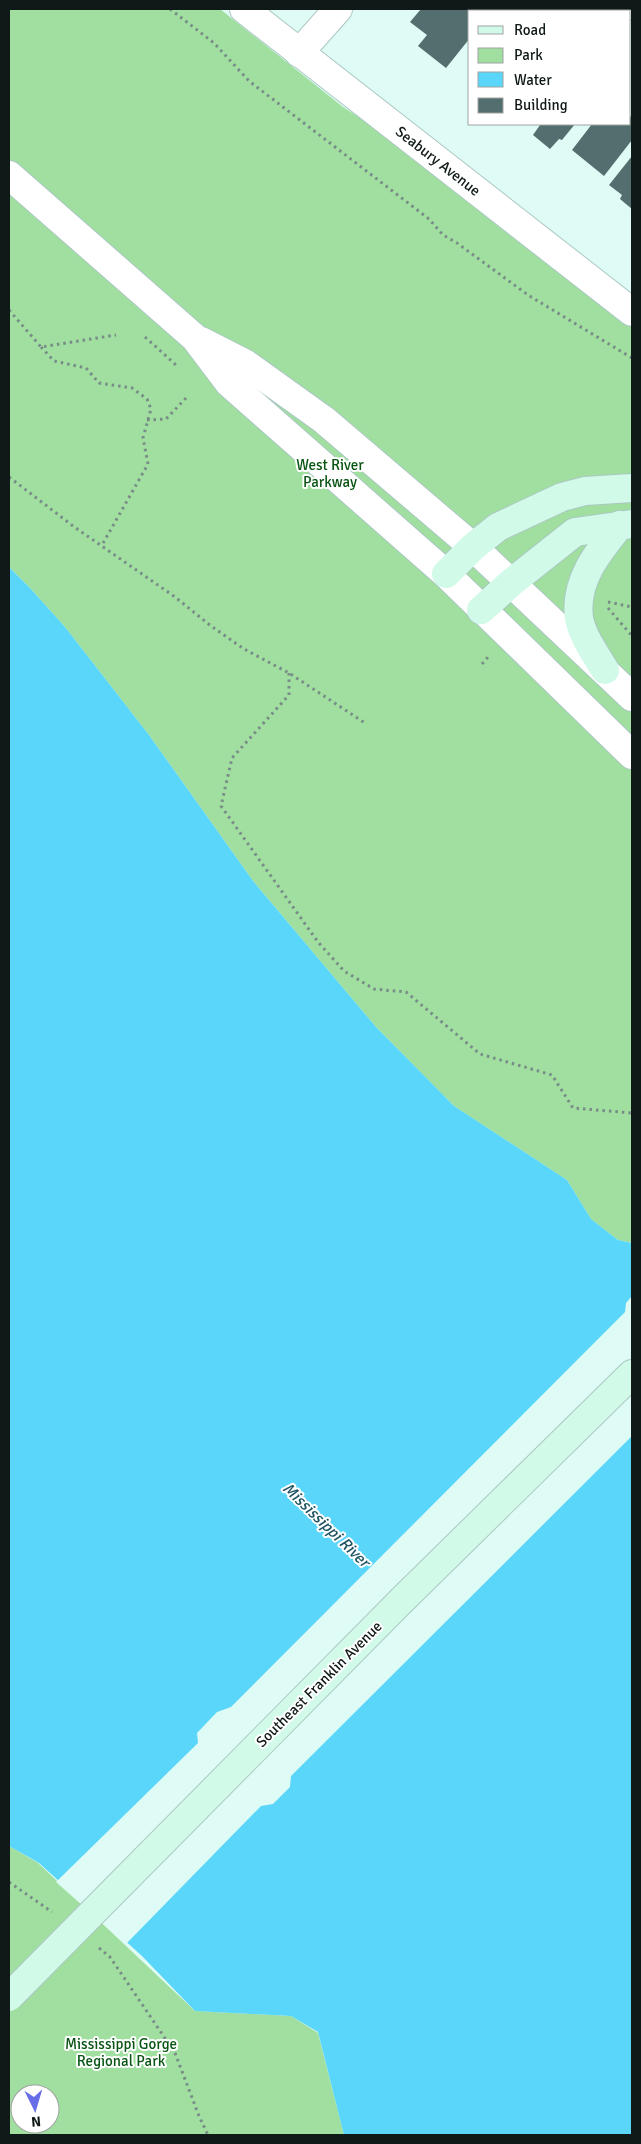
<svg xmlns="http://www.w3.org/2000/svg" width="641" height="2144" font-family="Signika,sans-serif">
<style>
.green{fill:#a0df9f;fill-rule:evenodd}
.water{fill:#59d6fa}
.pier{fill:#defbf5}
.building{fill:#536e6f}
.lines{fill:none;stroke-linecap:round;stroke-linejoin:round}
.lane-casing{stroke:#acc8c3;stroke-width:18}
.street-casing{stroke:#acc8c3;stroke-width:30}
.secondary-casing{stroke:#acc8c3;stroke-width:30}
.path{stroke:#788c88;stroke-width:3;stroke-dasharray:2.5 4;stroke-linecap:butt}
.lane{stroke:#fff;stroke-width:15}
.street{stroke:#fff;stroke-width:28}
.secondary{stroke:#d1fae9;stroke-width:28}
.secondary-bridge-casing{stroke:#acc8c3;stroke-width:30;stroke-linecap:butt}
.secondary-bridge{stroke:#d1fae9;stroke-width:28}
.labels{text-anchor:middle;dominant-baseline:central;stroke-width:4;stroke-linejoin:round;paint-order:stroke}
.street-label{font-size:15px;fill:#0f1917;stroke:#fff}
.park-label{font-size:15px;fill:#085412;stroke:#fff}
.water-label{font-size:16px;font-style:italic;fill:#1e5362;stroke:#fff}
</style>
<rect width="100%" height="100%" fill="#defbf5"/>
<g class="green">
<polygon points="9,9 220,9 343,107 396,141 632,327 632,1243 618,1240 591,1219 567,1180 454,1106 376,1027 253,881 149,735 65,627 30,588 9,567"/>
<path d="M9,1846L38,1863L195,2011L291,2016L318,2033L344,2135H9ZM20,2094H50V2124H20Z"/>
</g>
<polygon class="water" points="9,567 30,588 65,627 149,735 253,881 376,1027 454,1106 567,1180 591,1219 618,1240 632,1243 632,2135 344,2135 318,2032 291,2016 195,2011 142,1956 39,1863 9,1846"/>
<polygon class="pier" points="632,1296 632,1436 291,1776 290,1787 273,1804 261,1806 126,1944 56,1882 198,1743 197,1733 217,1712 231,1707 625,1312 626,1303"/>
<g class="building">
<polygon points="421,9 493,9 491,11 470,11 470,38 446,68 418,46 427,35 410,22"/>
<polygon points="571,9 597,9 596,11 574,11"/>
<polygon points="599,9 615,9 618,11 598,11"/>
<polygon points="630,116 632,118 632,140 604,176 572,150 592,124 630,124"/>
<polygon points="539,124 575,124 562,140 559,139 550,149 533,135 540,125"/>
<polygon points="632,156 632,209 620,199 622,195 609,185"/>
</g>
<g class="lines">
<defs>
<polyline id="lane" points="628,9 632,12"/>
<g id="street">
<polyline points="244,9 632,312"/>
<polyline points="299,53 338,9"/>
<polyline points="9,175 195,338 229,383 446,574 632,755"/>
<polyline points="201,341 246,364 324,420 473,547 632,697"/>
</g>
<g id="secondary">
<polyline points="446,574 473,547 498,527 562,497 585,491 632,488"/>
<polyline points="481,610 512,582 575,532 632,524"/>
<path d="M605,670C596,655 582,636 579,618C574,581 598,552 620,525"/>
<polyline points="402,1600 632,1374"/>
</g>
</defs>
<use href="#lane" class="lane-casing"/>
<use href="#street" class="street-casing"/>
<use href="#secondary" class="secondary-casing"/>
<g class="path">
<polyline points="170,9 214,43 249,81 429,219 443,235 457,243 528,295 632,358"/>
<polyline points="9,310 41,347 116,335"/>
<polyline points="145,337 176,365"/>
<polyline points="41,347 54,361 86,368 99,383 132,388 147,399 151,409 143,438 148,464 102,545"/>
<polyline points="147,420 166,419 186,398"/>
<polyline points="9,477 73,526 175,597 211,626 244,649 289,673 365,723"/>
<polyline points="608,602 632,607"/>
<polyline points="608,608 632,636"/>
<polyline points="482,664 488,657"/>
<polyline points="289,673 289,695 232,758 221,806 318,942 344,971 374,989 406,992 480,1054 552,1075 573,1108 632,1113"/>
<polyline points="9,1882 52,1912"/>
<polyline points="99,1948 110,1957 175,2053 199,2116 208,2135"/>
</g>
<use href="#lane" class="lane"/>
<use href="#street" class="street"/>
<use href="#secondary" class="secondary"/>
<defs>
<polyline id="secondary-bridge" points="9,1997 402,1600"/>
</defs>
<use href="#secondary-bridge" class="secondary-bridge-casing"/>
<use href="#secondary-bridge" class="secondary-bridge"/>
</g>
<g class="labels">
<g class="street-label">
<text transform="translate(438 161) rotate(38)">Seabury Avenue</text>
<text transform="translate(319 1684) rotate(-45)">Southeast Franklin Avenue</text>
</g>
<g class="park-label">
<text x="330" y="465">West River<tspan x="330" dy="17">Parkway</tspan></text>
<text x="121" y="2044">Mississippi Gorge<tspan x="121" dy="17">Regional Park</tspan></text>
</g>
<g class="water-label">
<text transform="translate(326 1525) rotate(44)">Mississippi River</text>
</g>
</g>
<rect width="641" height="2144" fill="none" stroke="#0f1917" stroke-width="20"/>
<rect x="468" y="10" width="162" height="115" fill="#ffffff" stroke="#9fa3a2"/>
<rect x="478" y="26" width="25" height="8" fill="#d1fae9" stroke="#9fa3a2"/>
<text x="514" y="35" font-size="15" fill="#0f1917">Road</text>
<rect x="478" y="48" width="25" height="15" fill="#a0df9f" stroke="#9fa3a2"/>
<text x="514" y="60" font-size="15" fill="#0f1917">Park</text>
<rect x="478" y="72" width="25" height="15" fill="#59d6fa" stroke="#9fa3a2"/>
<text x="514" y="85" font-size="15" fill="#0f1917">Water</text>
<rect x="478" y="98" width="25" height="15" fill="#536e6f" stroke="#9fa3a2"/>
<text x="514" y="110" font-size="15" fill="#0f1917">Building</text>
<g transform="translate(35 2109) rotate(175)"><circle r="24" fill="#ffffff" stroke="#9fa3a2"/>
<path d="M0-4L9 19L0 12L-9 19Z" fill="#676ee7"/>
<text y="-8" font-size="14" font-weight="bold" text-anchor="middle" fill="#0f1917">N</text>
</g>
</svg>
